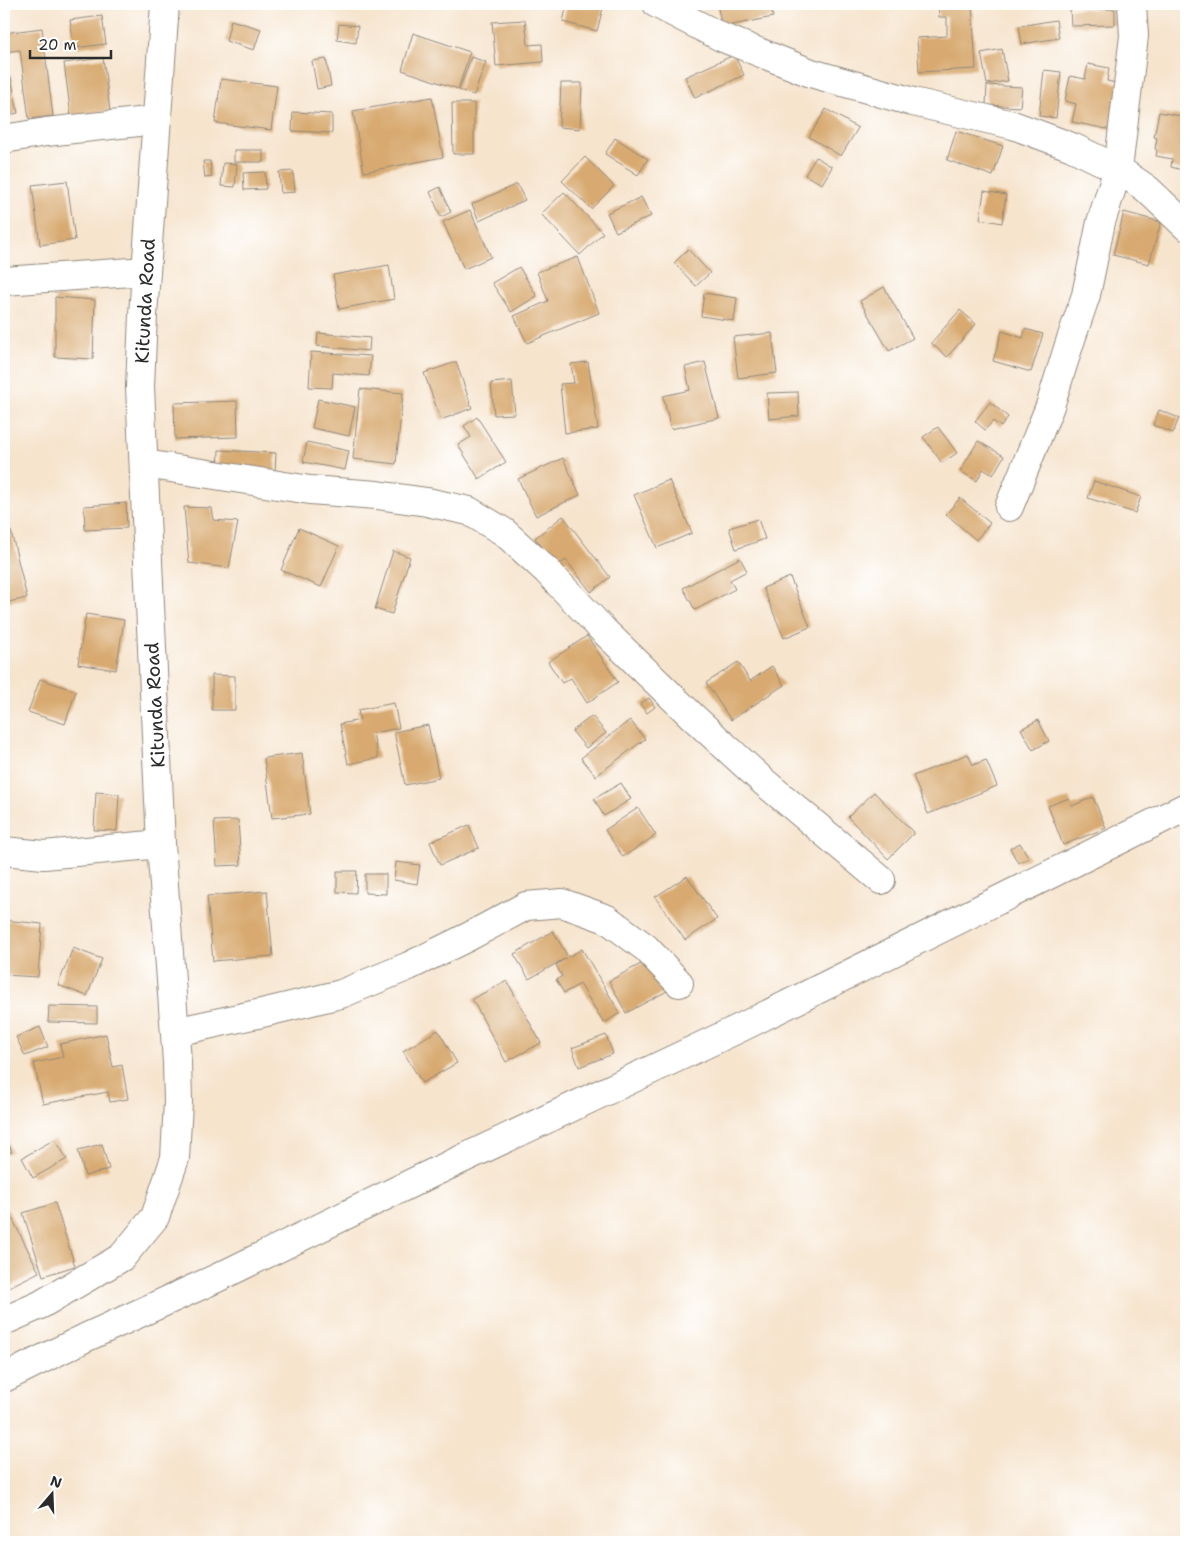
<svg xmlns="http://www.w3.org/2000/svg" width="1190" height="1546" font-family="'Shantell Sans',sans-serif">
<style>
.building{fill:#d8aa71}
.lines{fill:none;stroke-linecap:round;stroke-linejoin:round}
.minor-casing{stroke:#90887c;stroke-width:30}
.minor{stroke:#fff;stroke-width:28}
.labels{text-anchor:middle;dominant-baseline:central;stroke-width:4;stroke-linejoin:round;paint-order:stroke}
.street-label{font-size:19px;fill:#2b2b2b;stroke:#fff}
</style>
<rect width="100%" height="100%" fill="#fff"/>
<filter id="ink" filterUnits="userSpaceOnUse"><feTurbulence type="fractalNoise" baseFrequency=".02" numOctaves="2"/><feDisplacementMap in="SourceGraphic" scale="10" xChannelSelector="R" yChannelSelector="G"/><feConvolveMatrix kernelMatrix="1 2 1 2 8 2 1 2 1" color-interpolation-filters="sRGB"/></filter>
<filter id="wash" filterUnits="userSpaceOnUse"><feTurbulence type="fractalNoise" baseFrequency=".0096" numOctaves="4" result="noise"/><feDisplacementMap in="SourceGraphic" scale="20" xChannelSelector="R" yChannelSelector="G"/><feGaussianBlur stdDeviation="1.12" result="paint"/><feColorMatrix in="noise" values="0 0 0 0 0 0 0 0 0 0 0 0 0 0 0 0 0 1.4 0 .05"/><feComposite in="paint" operator="in"/></filter>
<g filter="url(#wash)">
<rect width="100%" height="100%" fill="#f6e4cd"/>
<g id="blocks">
<g class="building">
<polygon points="567,4 604,4 597,31 563,22"/>
<polygon points="717,4 770,4 773,17 722,27"/>
<polygon points="938,4 972,4 976,69 919,72 917,38 947,36 947,17 939,17"/>
<polygon points="1070,9 1115,9 1115,25 1071,26"/>
<polygon points="102,16 106,44 74,48 70,20"/>
<polygon points="231,20 261,29 254,50 226,41"/>
<polygon points="525,20 528,45 542,44 543,62 496,66 492,22"/>
<polygon points="1056,20 1059,38 1022,44 1019,26"/>
<polygon points="339,24 358,26 356,43 337,40"/>
<polygon points="42,28 53,116 29,119 20,50 4,52 4,33"/>
<polygon points="413,33 470,52 458,89 402,70"/>
<polygon points="1002,49 1008,81 987,84 981,53"/>
<polygon points="734,55 744,75 695,98 685,77"/>
<polygon points="471,57 486,62 474,95 459,90"/>
<polygon points="103,58 110,111 71,116 64,63"/>
<polygon points="326,59 331,86 317,89 312,61"/>
<polygon points="1088,64 1109,68 1107,81 1121,84 1112,130 1072,122 1076,104 1065,101 1070,76 1085,79"/>
<polygon points="1044,70 1061,72 1056,118 1039,116"/>
<polygon points="11,77 18,113 4,116 4,79"/>
<polygon points="221,79 277,86 271,130 215,123"/>
<polygon points="561,83 582,83 580,129 559,127"/>
<polygon points="987,85 1022,87 1020,107 986,105"/>
<polygon points="432,97 443,157 364,172 353,111"/>
<polygon points="452,103 474,103 474,154 453,154"/>
<polygon points="826,109 858,128 841,156 809,137"/>
<polygon points="293,112 332,114 332,133 292,131"/>
<polygon points="1159,112 1186,117 1186,171 1171,167 1172,159 1156,156 1157,150 1155,149 1157,138 1154,137"/>
<polygon points="956,131 1003,146 993,176 947,160"/>
<polygon points="615,138 648,159 638,175 605,154"/>
<rect x="234" y="150" width="29" height="12"/>
<polygon points="585,157 614,186 591,209 562,181"/>
<polygon points="816,157 832,167 822,184 805,175"/>
<polygon points="203,161 210,161 212,177 205,178"/>
<polygon points="223,163 237,164 235,187 221,186"/>
<polygon points="293,171 295,192 281,193 279,172"/>
<polygon points="265,172 266,189 244,190 243,173"/>
<polygon points="67,181 75,240 40,245 32,185"/>
<polygon points="517,184 525,200 479,221 472,204"/>
<polygon points="440,187 451,212 441,217 430,192"/>
<polygon points="984,191 1006,195 1002,223 980,219"/>
<polygon points="564,192 603,233 580,255 541,214"/>
<polygon points="641,197 651,216 616,232 607,213"/>
<polygon points="470,210 491,257 464,269 443,222"/>
<polygon points="1124,212 1161,222 1149,264 1113,255"/>
<polygon points="688,249 710,273 696,286 674,263"/>
<polygon points="578,257 599,313 527,343 514,316 548,301 537,272"/>
<polygon points="389,265 394,299 339,309 333,275"/>
<polygon points="519,267 537,296 511,312 492,283"/>
<polygon points="884,287 913,338 889,351 860,301"/>
<polygon points="704,293 737,298 734,321 701,316"/>
<polygon points="55,297 95,300 93,359 55,357"/>
<polygon points="960,310 976,324 947,357 931,343"/>
<polygon points="1025,329 1043,334 1031,372 993,361 1002,331 1023,338"/>
<polygon points="318,333 370,338 369,351 317,346"/>
<polygon points="772,333 777,373 738,378 733,337"/>
<polygon points="311,352 371,356 369,376 333,373 332,388 309,387"/>
<polygon points="456,362 472,408 441,420 424,373"/>
<polygon points="588,362 598,429 565,433 560,384 574,383 571,364"/>
<polygon points="705,362 719,418 671,429 663,396 690,390 685,367"/>
<polygon points="512,381 515,414 494,415 491,383"/>
<polygon points="360,389 403,393 396,464 353,459"/>
<polygon points="798,392 799,416 769,419 767,393"/>
<polygon points="318,399 355,407 349,436 312,428"/>
<polygon points="237,401 238,437 175,439 174,403"/>
<polygon points="990,402 1008,417 1001,427 993,421 985,430 975,421"/>
<polygon points="1159,410 1179,418 1173,433 1153,425"/>
<polygon points="477,417 506,462 479,479 458,445 471,437 464,426"/>
<polygon points="938,427 957,453 942,463 923,437"/>
<polygon points="978,441 1004,456 993,475 983,469 977,481 960,471"/>
<polygon points="307,442 349,451 345,470 303,462"/>
<polygon points="219,450 276,453 275,472 218,469"/>
<polygon points="563,458 580,495 536,516 518,479"/>
<polygon points="669,480 692,533 657,548 634,495"/>
<polygon points="1094,481 1141,497 1135,513 1088,498"/>
<polygon points="960,498 990,523 976,540 946,514"/>
<polygon points="126,503 127,528 85,530 84,506"/>
<polygon points="184,507 211,508 213,520 238,522 229,568 189,563"/>
<polygon points="563,516 610,577 591,592 566,560 557,566 535,538"/>
<polygon points="758,519 765,539 736,549 729,528"/>
<polygon points="299,528 339,546 321,587 281,570"/>
<polygon points="11,531 27,598 4,603 4,533"/>
<polygon points="393,551 410,557 392,614 375,609"/>
<polygon points="740,558 747,571 730,580 735,589 695,610 683,588"/>
<polygon points="790,577 810,627 784,638 763,588"/>
<polygon points="86,614 124,620 116,670 78,664"/>
<polygon points="587,636 618,682 587,703 571,678 562,683 548,662"/>
<polygon points="738,662 750,681 772,666 784,685 731,720 706,683"/>
<polygon points="212,675 235,676 235,710 212,710"/>
<polygon points="40,679 76,691 65,724 28,712"/>
<polygon points="649,698 655,707 647,713 640,704"/>
<polygon points="394,703 399,728 373,733 378,758 348,764 340,724 360,720 358,710"/>
<polygon points="592,716 606,733 586,748 572,731"/>
<polygon points="630,720 645,739 596,776 581,758"/>
<polygon points="1038,720 1049,741 1033,750 1021,729"/>
<polygon points="428,725 439,778 405,785 394,732"/>
<polygon points="302,753 310,814 272,818 264,758"/>
<polygon points="968,754 973,765 986,760 997,786 928,814 913,776"/>
<polygon points="621,783 631,799 604,816 594,799"/>
<polygon points="96,792 119,794 117,831 94,830"/>
<polygon points="874,792 914,833 888,859 848,817"/>
<polygon points="1093,797 1106,828 1063,845 1048,806 1069,798 1072,806"/>
<polygon points="638,808 656,835 623,857 605,830"/>
<polygon points="238,820 241,865 217,866 214,821"/>
<polygon points="469,825 479,848 440,865 430,842"/>
<polygon points="1020,843 1029,858 1018,863 1010,848"/>
<polygon points="396,862 420,865 417,884 394,880"/>
<polygon points="337,871 357,871 356,893 337,892"/>
<polygon points="365,874 386,874 386,894 365,893"/>
<polygon points="687,876 717,919 685,940 655,897"/>
<polygon points="267,891 273,956 213,961 207,896"/>
<polygon points="4,920 42,924 38,977 4,975"/>
<polygon points="553,931 568,957 582,949 620,1013 604,1023 580,984 564,993 556,980 562,976 556,965 566,958 529,979 514,954"/>
<polygon points="73,948 102,959 87,996 58,985"/>
<polygon points="652,958 669,990 626,1013 609,981"/>
<polygon points="507,981 541,1043 506,1062 472,999"/>
<polygon points="49,1006 97,1007 97,1023 48,1022"/>
<polygon points="40,1027 48,1047 25,1056 16,1037"/>
<polygon points="438,1030 457,1063 422,1083 403,1051"/>
<polygon points="106,1034 113,1067 122,1065 128,1099 110,1102 108,1092 43,1104 34,1063 63,1057 60,1044"/>
<polygon points="606,1035 613,1054 579,1067 572,1048"/>
<polygon points="4,1133 12,1152 4,1155"/>
<polygon points="55,1139 67,1159 33,1178 22,1158"/>
<polygon points="102,1144 109,1169 85,1176 78,1150"/>
<polygon points="55,1203 75,1266 43,1276 23,1213"/>
<polygon points="8,1210 39,1272 7,1288 4,1281 4,1213"/>
</g>
</g>
</g>
<g filter="url(#ink)">
<use href="#blocks" fill-opacity="0" stroke="#90887c" stroke-width="1"/>
<g class="lines">
<defs>
<g id="minor">
<polyline points="657,4 721,37 811,73 913,102 1013,125 1072,147 1118,169 1147,189 1186,226"/>
<polyline points="4,139 46,132 157,120"/>
<polyline points="4,281 146,271"/>
<polyline points="145,464 310,490 377,495 427,502 469,511 504,532 547,571 604,631 692,716 764,782 881,880"/>
<polyline points="1009,507 1050,406 1069,345 1086,295 1101,222 1118,169 1134,36 1132,4"/>
<polyline points="4,851 44,855 161,844"/>
<polyline points="175,1032 262,1013 341,994 409,966 468,937 526,906 562,903 607,919 646,948 679,983"/>
<polyline points="4,1321 40,1305 122,1257 155,1217 175,1158 178,1102 177,1062 161,844 140,387 143,315 165,4"/>
<polyline points="4,1378 87,1337 217,1278 426,1176 744,1026 1186,807"/>
</g>
</defs>
<use href="#minor" class="minor-casing"/>
<use href="#minor" class="minor"/>
</g>
</g>
<g class="labels">
<g class="street-label">
<text transform="translate(145 301) rotate(-87)">Kitunda Road</text>
<text transform="translate(155 705) rotate(-93)">Kitunda Road</text>
</g>
</g>
<rect width="1190" height="1546" fill="none" stroke="#fff" stroke-width="20"/>
<g transform="translate(52 1494) rotate(19)" stroke="#ffffff" stroke-width="4" paint-order="stroke">
<path d="M0-4L9 19L0 12L-9 19Z" fill="#2b2b2b"/>
<text y="-8" font-size="14" font-weight="bold" text-anchor="middle" fill="#2b2b2b">N</text>
</g>
<path d="M30 50v8h81v-8" fill="none" stroke="#2b2b2b" stroke-width="2.5"/>
<text x="38" y="50" font-size="15" fill="#2b2b2b" stroke="#ffffff" stroke-width="4" paint-order="stroke">20 m</text>
</svg>
